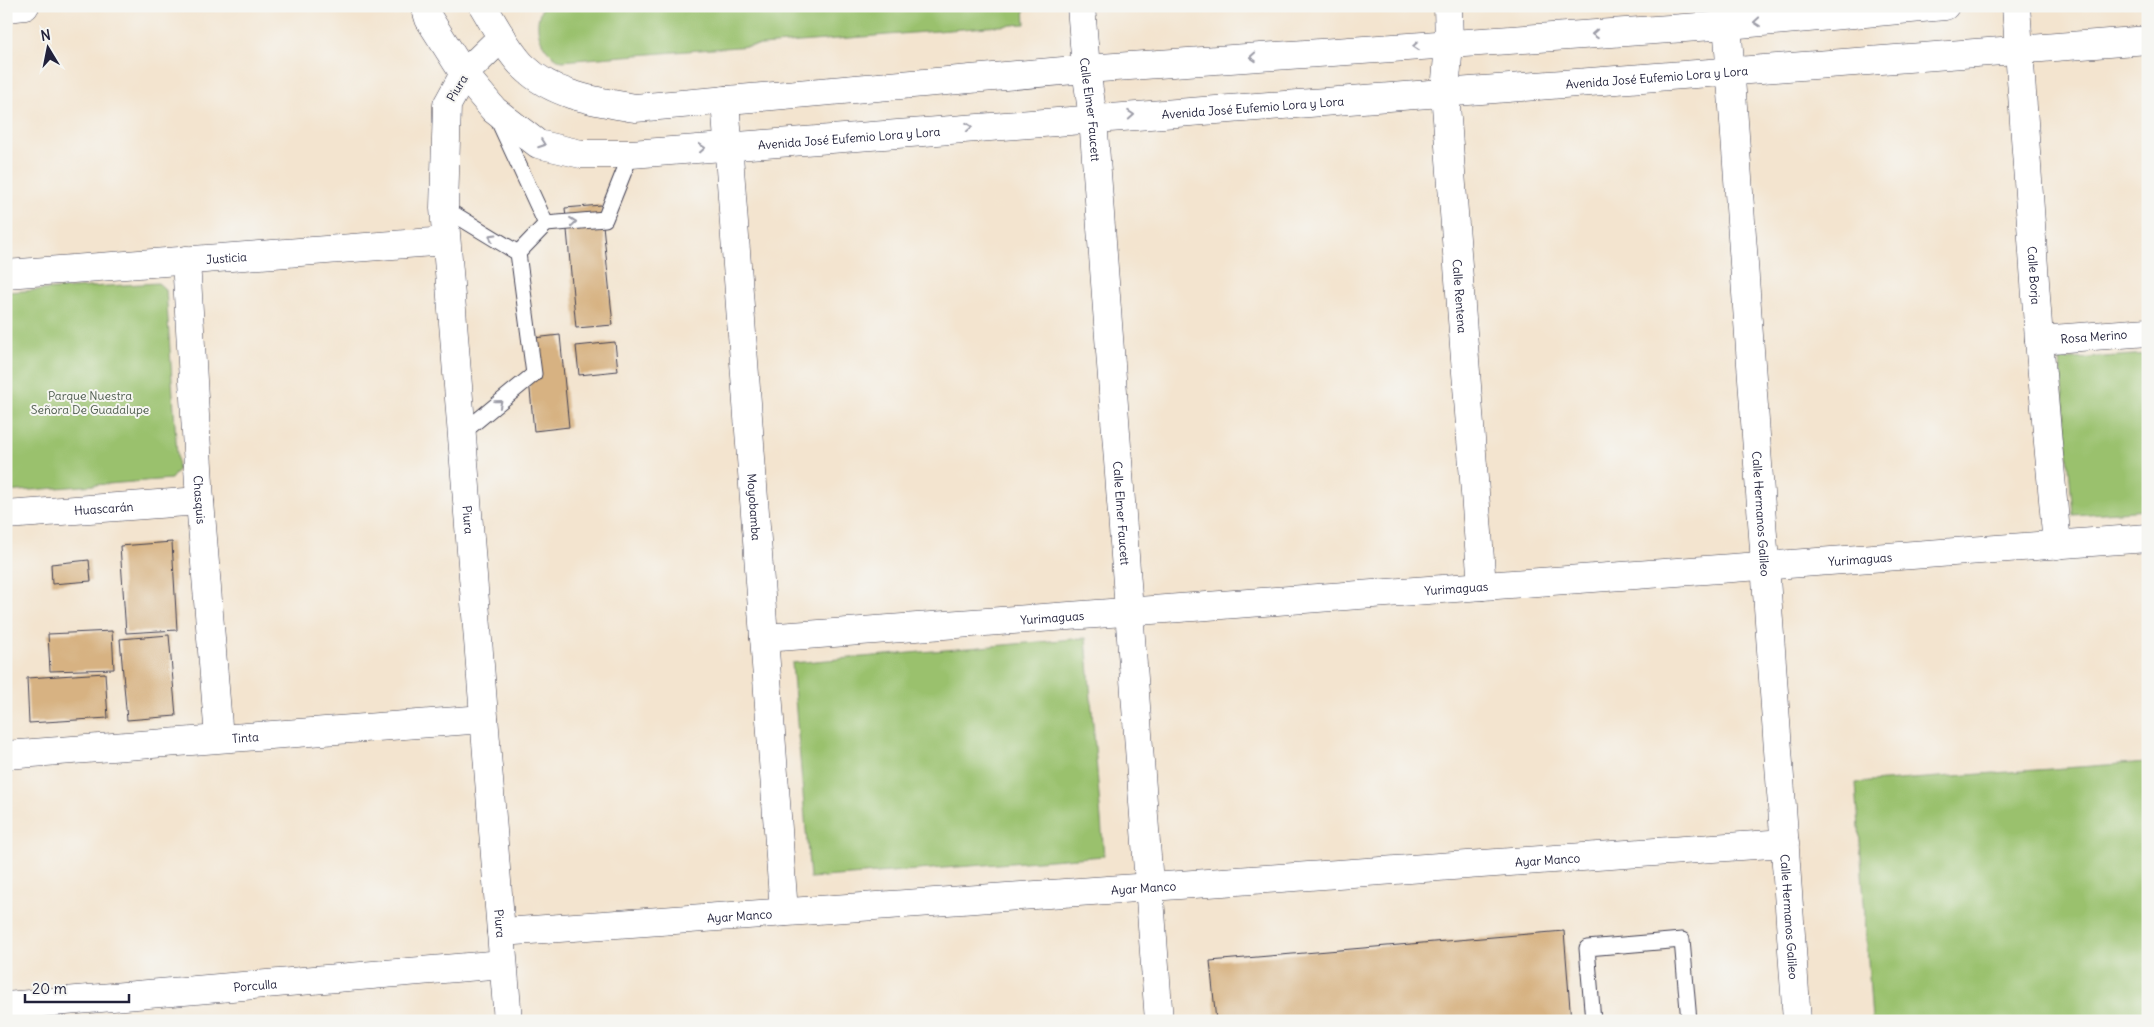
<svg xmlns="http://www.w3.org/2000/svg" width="2154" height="1027" font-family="Delius,sans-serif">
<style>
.green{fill:#9ac16d;stroke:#5e7254}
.building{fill:#d7b282}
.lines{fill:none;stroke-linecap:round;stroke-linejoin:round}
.lane-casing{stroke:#413f51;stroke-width:17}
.street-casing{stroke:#413f51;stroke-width:29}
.secondary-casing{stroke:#413f51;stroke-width:29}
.lane{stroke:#fff;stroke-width:15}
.street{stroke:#fff;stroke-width:28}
.secondary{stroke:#fff;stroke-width:28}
.oneway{stroke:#9c9ca7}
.labels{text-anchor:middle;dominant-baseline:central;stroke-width:4;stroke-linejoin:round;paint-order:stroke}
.street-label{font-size:12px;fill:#22223b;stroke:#f6f6f2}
.park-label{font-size:12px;fill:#4c5a4c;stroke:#f6f6f2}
</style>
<rect width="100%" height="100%" fill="#f6f6f2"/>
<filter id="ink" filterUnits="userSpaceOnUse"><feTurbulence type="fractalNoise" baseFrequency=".02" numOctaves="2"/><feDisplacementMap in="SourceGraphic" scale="10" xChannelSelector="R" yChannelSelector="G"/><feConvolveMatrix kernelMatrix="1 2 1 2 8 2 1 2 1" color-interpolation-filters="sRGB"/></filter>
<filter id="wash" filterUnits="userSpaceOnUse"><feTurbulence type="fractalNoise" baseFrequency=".0096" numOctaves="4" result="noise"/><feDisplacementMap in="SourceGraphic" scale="20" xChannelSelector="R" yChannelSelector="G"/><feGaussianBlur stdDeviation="1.12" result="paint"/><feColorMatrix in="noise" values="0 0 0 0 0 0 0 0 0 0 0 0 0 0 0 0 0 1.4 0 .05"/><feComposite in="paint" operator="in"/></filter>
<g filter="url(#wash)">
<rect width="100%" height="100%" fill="#f3e4cf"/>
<g class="green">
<path d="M543,6H1024L1025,24L562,61C541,52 531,27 543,6Z"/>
<polygon points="158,283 166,290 178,470 171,479 6,492 6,292"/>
<polygon points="2148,354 2148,510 2073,515 2060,360"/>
<polygon points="1086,638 1104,856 810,878 792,663"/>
<polygon points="2148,762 2148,1021 1872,1021 1856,783"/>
</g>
<g id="blocks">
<g class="building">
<polygon points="601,205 613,325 576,328 565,208"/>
<polygon points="560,335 569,427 534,431 525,339"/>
<polygon points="615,342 618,371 579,375 576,346"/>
<polygon points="172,542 177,630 126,633 120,546"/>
<polygon points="89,560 91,581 52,584 51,564"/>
<polygon points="112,631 114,669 50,671 48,634"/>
<polygon points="169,635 176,716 127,720 120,639"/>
<polygon points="105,673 108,718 29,723 27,678"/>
<polygon points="1564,931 1571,1021 1216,1021 1210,961"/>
</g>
</g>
</g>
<g filter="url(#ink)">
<use href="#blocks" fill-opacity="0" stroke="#413f51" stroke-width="1"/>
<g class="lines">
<defs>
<g id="lane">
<polyline points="497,118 546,224 605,219 631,154"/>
<polyline points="444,208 518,253 534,374 461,434"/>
<polyline points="518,253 546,224"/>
<polyline points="1593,1021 1587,948 1682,940 1689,1021"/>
</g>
<g id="street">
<path id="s1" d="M1081,6L1086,69L1093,118L1159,1021"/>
<path id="s2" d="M1448,6L1449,44L1445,92L1482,586"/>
<path id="s3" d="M2016,6L2039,340L2057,545"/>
<path id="s4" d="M502,37L464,74L447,105L444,208L508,1021"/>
<path id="s5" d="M725,100L784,912"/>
<path id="s6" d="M186,260L200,501L219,738"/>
<path id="s7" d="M6,274L446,241"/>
<path id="s8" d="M2039,340L2148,332"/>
<path id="s9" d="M6,515L200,501"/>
<path id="s10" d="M764,638L2148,538"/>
<path id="s11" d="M6,755L484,719"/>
<path id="s12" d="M501,932L1785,843"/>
<path id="s13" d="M6,1006L503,964"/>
</g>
<g id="secondary">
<path id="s14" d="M425,6L429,19L464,74L494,110L538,144L581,154H631L2148,40"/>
<path d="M483,6C494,24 509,53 524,67C554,96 595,101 635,108L1086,69L1728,25L1945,6"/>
<path id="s15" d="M1726,7L1797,1021"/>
<polyline points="6,8 25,6"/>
</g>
</defs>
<use href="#lane" class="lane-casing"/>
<use href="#street" class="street-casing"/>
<use href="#secondary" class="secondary-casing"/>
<use href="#lane" class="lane"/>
<use href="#street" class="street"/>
<use href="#secondary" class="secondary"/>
</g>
<defs><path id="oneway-chevron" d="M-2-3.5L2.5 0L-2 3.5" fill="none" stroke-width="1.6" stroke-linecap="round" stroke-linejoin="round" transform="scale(1.25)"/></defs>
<g class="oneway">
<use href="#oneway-chevron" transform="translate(1757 22) rotate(175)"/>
<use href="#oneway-chevron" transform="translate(1595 34) rotate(176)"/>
<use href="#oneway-chevron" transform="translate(1416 46) rotate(176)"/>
<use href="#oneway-chevron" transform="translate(1253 57) rotate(176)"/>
<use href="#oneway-chevron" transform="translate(1131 115) rotate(-4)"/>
<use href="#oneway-chevron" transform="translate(969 127) rotate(-4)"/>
<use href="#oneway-chevron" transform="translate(542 144) rotate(20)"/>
<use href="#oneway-chevron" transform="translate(702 148) rotate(-5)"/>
<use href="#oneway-chevron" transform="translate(573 222) rotate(-6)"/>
<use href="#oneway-chevron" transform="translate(492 237) rotate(-148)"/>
<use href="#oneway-chevron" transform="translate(499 403) rotate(-40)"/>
</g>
</g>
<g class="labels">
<g class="street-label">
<text stroke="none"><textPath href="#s14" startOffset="1304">Avenida José Eufemio Lora y Lora</textPath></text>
<text transform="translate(457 88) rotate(-59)">Piura</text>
<text stroke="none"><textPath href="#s14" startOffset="899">Avenida José Eufemio Lora y Lora</textPath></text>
<text stroke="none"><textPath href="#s1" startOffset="104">Calle Elmer Faucett</textPath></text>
<text stroke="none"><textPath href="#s14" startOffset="494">Avenida José Eufemio Lora y Lora</textPath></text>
<text stroke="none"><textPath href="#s7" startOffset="221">Justicia</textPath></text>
<text stroke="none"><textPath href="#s3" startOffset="270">Calle Borja</textPath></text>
<text stroke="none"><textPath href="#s2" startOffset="291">Calle Rentena</textPath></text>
<text stroke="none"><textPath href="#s8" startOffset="55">Rosa Merino</textPath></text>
<text stroke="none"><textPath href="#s6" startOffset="240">Chasquis</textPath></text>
<text stroke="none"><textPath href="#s5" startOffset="408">Moyobamba</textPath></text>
<text stroke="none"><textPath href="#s9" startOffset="98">Huascarán</textPath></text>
<text stroke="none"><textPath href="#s1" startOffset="509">Calle Elmer Faucett</textPath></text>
<text stroke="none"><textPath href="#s15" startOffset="508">Calle Hermanos Galileo</textPath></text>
<text stroke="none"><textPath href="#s4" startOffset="504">Piura</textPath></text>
<text stroke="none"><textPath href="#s10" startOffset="1099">Yurimaguas</textPath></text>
<text stroke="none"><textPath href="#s10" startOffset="694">Yurimaguas</textPath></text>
<text stroke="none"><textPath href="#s10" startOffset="289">Yurimaguas</textPath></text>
<text stroke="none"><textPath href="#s11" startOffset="240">Tinta</textPath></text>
<text stroke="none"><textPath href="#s12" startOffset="1049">Ayar Manco</textPath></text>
<text stroke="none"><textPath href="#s12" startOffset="644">Ayar Manco</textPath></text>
<text stroke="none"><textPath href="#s12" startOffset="239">Ayar Manco</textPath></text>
<text stroke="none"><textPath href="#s15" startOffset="912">Calle Hermanos Galileo</textPath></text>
<text stroke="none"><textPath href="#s4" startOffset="909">Piura</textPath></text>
<text stroke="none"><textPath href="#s13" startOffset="250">Porculla</textPath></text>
</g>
<g class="park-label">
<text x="90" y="395">Parque Nuestra<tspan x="90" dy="14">Señora De Guadalupe</tspan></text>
</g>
</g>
<rect width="2154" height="1027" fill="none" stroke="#f6f6f2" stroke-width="25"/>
<g transform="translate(48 48) rotate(350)" stroke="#f6f6f2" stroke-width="4" paint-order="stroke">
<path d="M0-4L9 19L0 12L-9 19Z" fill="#22223b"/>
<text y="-8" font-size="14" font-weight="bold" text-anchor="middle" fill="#22223b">N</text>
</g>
<path d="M25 994v8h104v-8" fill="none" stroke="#22223b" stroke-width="2.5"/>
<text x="32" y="994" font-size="15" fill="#22223b" stroke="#f6f6f2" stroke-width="4" paint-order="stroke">20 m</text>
</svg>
